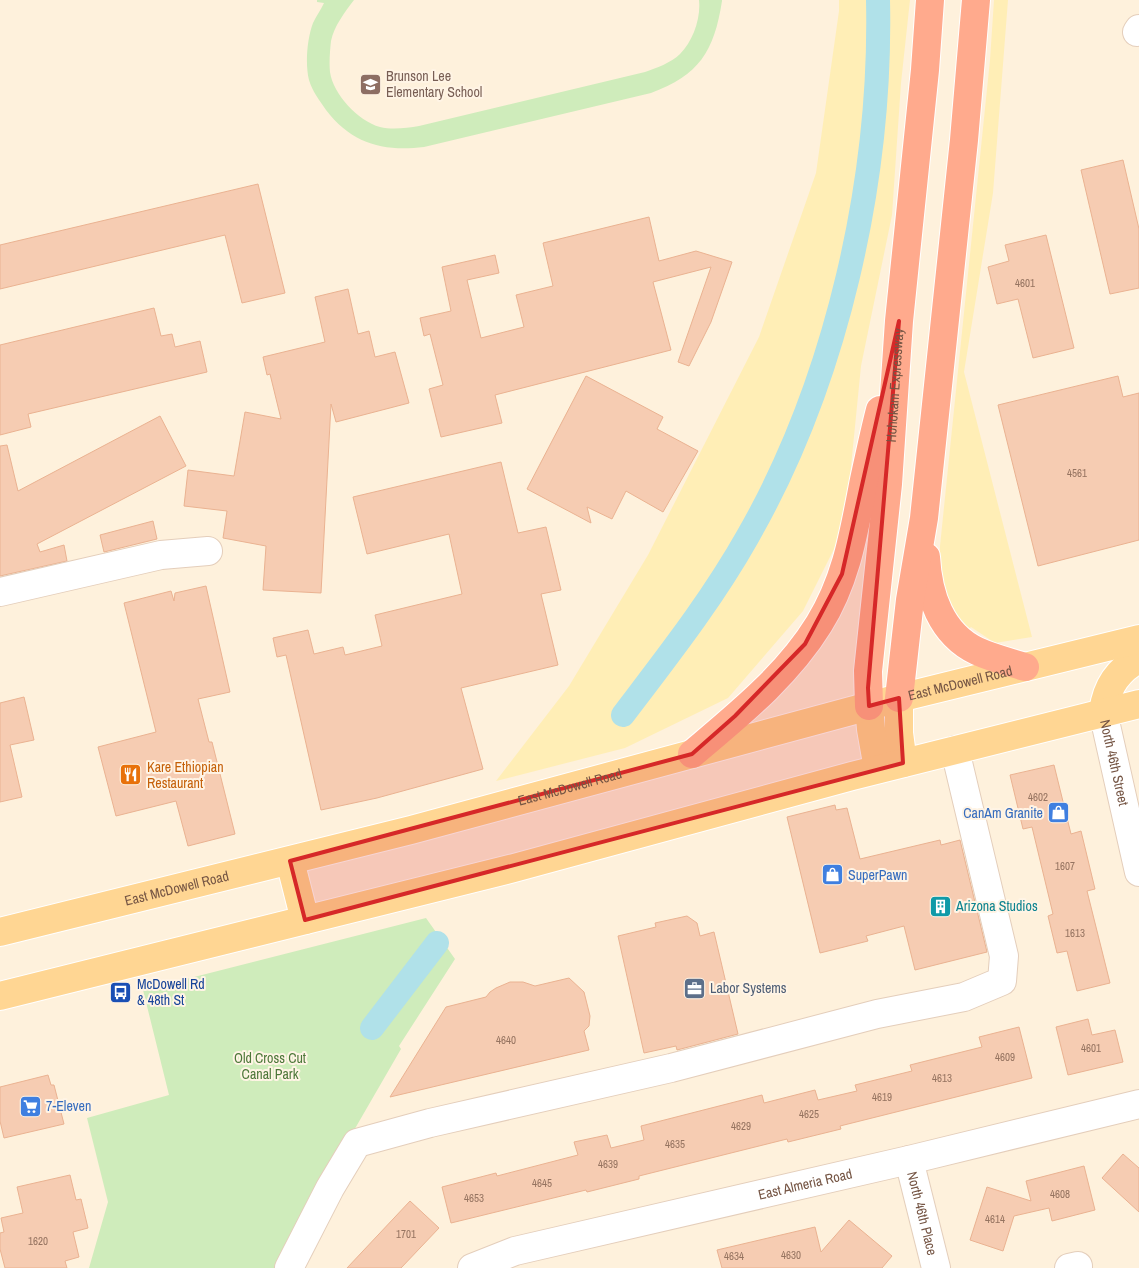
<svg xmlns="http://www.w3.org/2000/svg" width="1139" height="1268" font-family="'Archivo Narrow',sans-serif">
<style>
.green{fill:#cfecbb}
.sand{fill:#ffeeb6}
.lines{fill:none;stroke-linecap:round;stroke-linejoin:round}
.canal{stroke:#b0e1e9;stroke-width:24}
.building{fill:#f6ccb2;stroke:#eab291}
.minor-casing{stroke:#e4cebb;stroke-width:30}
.major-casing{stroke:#fff;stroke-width:30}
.highway-casing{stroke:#fff;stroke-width:30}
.minor{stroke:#fff;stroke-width:28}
.major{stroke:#ffd693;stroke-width:28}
.highway{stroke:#ffaa8d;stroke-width:28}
.marked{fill:#d62828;fill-opacity:0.2;stroke:#d62828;stroke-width:4;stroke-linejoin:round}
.labels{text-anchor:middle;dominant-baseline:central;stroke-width:4;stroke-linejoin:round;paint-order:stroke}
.number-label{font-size:11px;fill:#957360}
.education-label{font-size:14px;fill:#785e54;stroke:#fff4e5;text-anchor:start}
.street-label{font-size:14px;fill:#755544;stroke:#fff4e5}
.food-label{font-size:14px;fill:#c56008;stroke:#fff4e5;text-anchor:start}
.shop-label{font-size:14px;fill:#366cbe;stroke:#fff4e5;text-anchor:start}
.culture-label{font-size:14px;fill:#0d838f;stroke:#fff4e5;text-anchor:start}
.transit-label{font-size:14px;fill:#164399;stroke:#fff4e5;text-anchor:start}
.service-label{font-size:14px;fill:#4e5e75;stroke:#fff4e5;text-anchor:start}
.park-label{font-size:14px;fill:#4c7738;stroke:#fff4e5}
</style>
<rect width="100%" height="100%" fill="#fef1dc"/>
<g class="green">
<path d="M317,0H354C345,12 334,26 331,41C330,50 329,63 330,72C333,94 358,121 380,127C392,130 407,128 419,126L645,72C656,68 671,63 680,54C693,41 701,18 699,0H722V1C714,52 699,75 651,93L424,147C384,152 352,144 326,110C320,101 312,91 309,80C305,64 307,39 313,23C316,16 321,10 324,3L317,2Z"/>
<polygon points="426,918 455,959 399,1046 401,1049 353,1132 280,1268 89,1268 108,1202 87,1118 169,1095 143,990"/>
</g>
<g class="sand">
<polygon points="839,0 910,0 901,83 892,215 861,366 845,527 803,611 728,698 625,748 496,781 569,686 648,555 759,337 816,173 839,11"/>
<polygon points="994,0 1008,0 993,193 964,372 1032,637 995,643 971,627 965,633 949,613 940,580 940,546 990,60"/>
</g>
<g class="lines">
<g class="canal">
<path d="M623,715C667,657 712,600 748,536C837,380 882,179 878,0"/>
<polyline points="372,1028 437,943"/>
</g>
</g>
<g class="building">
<polygon points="1123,160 1139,229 1139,288 1110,294 1081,170"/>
<polygon points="258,184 285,293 242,303 225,235 0,289 0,245"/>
<polygon points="649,217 659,261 696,251 732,262 711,322 689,366 678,362 711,267 653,282 671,350 495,395 502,423 441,437 429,389 443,385 430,334 424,336 420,318 451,311 442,267 495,255 499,273 467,280 481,338 524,327 516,295 553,286 543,243"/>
<polygon points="1046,235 1074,348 1033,358 1018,299 997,304 988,267 1009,261 1005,245"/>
<polygon points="348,289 358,334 369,331 375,357 395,352 409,403 336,422 331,404 321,593 263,590 266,546 223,538 227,511 184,506 188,470 234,476 245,412 281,419 270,374 267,375 263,357 325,342 315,297"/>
<polygon points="154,308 161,336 172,334 175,347 200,341 207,372 28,414 31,427 0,435 0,345"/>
<polygon points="586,376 663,417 657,429 698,451 663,512 626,491 612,519 587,507 591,523 527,489"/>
<polygon points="1118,376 1123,397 1139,393 1139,540 1038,566 998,405"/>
<polygon points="160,416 186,466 37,544 40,552 64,545 67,561 0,576 0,446 7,445 18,491"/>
<polygon points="501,462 518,533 546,527 561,590 541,594 558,665 461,688 483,769 377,798 321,810 286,655 277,657 273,638 308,630 314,654 343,647 345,655 382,646 375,615 462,594 449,534 367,554 353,497"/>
<polygon points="153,521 157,539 104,552 100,535"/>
<polygon points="206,586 230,692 198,699 209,742 212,742 235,834 188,846 176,801 116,816 98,747 156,732 124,603 171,591 174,601 175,593"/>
<polygon points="24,697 34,740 10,745 22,797 0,802 0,703"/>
<polygon points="1054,765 1071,834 1081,831 1095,889 1087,891 1110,983 1077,991 1067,951 1057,953 1048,916 1053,914 1032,827 1023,829 1010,775"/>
<polygon points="835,805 836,810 847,808 860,859 940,840 941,845 960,840 987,952 915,970 904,926 866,936 868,941 820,953 787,817"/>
<polygon points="687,916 697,923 700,936 714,932 738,1034 677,1050 676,1046 644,1053 618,936 656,927 655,923"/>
<polygon points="569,978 584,992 590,1016 589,1026 584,1031 589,1050 390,1097 446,1007 486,997 490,992 496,988 510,982 523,982 535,986"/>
<polygon points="1088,1019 1092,1035 1115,1030 1123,1062 1068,1075 1056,1027"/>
<polygon points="1019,1027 1032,1078 840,1126 841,1129 788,1142 787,1139 639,1176 639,1179 587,1192 586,1190 451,1223 442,1187 496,1173 497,1176 578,1155 574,1142 607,1135 611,1148 644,1140 641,1126 762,1095 764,1103 815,1090 818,1100 857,1091 855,1085 912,1071 910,1065 982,1047 979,1037"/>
<polygon points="48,1075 51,1085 54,1085 64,1124 4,1138 0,1121 0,1087"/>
<polygon points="1123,1154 1139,1168 1139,1212 1102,1178"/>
<polygon points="1084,1166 1095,1210 1052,1221 1049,1208 1014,1216 1003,1251 970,1240 987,1187 1031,1201 1026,1181"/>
<polygon points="70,1175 76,1200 81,1199 88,1228 73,1232 79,1257 65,1261 67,1268 5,1268 0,1249 0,1233 4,1232 1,1218 23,1213 17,1187"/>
<polygon points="410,1201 439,1228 401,1268 347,1268"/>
<polygon points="849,1220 892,1256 882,1268 722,1268 717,1250 815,1227 821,1252"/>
</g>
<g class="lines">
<defs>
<g id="minor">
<polyline points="1137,32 1139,29"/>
<polyline points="0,592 161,555 208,551"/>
<path id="s1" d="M1103,712L1139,872"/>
<path id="s2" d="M909,1160L936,1268"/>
<polyline points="289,1268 330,1188 357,1143 430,1123 671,1068 877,1014 964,997 1002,981 1004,956 955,750"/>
<path id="s3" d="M472,1268L515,1251L909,1160L1139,1104"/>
<polyline points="1069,1268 1078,1266 1078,1268"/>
</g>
<g id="major">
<polyline points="899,698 899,733 903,763"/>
<polyline points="869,706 871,729 878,769"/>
<path d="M1103,712C1106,689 1117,670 1139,659"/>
<polyline points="290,861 305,920"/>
<path id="s4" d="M0,932L411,830L899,698L1139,639"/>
<polyline points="0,996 514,868 852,776 1139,704"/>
</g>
<g id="highway">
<path d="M926,557C928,595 941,634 977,651C992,658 1009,662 1025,667"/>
<polyline points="899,698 910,600 924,518 964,140 976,0"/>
<path id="s5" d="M869,706L868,671L888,484L899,321L925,70L930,0"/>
<path d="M692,754C738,715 787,676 819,624C847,579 854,531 864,480C869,457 874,433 880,410"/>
</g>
</defs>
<use href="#minor" class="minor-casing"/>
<use href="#major" class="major-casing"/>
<use href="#highway" class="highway-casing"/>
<use href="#minor" class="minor"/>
<use href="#major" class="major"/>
<use href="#highway" class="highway"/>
</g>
<path class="marked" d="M899,321L868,688L869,706L899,698L903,763L305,920L290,861L692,754L735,716L805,644L842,574Z"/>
<defs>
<symbol id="school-square" viewBox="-11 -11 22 22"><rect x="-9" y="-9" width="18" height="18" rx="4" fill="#8d6e63" stroke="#fff4e5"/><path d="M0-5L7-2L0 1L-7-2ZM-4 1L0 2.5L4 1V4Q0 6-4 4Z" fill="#fff"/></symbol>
<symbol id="restaurant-square" viewBox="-11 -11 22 22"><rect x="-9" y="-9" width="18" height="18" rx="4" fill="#e8710a" stroke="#fff4e5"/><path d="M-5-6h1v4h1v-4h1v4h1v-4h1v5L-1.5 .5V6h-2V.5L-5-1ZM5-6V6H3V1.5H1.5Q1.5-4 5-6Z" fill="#fff"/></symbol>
<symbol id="shop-square" viewBox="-11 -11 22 22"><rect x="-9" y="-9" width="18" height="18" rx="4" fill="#3f7fe0" stroke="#fff4e5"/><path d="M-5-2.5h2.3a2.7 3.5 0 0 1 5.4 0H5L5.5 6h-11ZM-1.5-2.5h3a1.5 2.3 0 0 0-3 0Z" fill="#fff"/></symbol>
<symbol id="building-square" viewBox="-11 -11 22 22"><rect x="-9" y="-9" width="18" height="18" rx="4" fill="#0f9aa8" stroke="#fff4e5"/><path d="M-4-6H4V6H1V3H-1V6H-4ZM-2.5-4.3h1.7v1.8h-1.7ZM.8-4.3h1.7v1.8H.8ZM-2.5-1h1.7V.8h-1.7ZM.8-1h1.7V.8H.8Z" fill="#fff"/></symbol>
<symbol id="office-square" viewBox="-11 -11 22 22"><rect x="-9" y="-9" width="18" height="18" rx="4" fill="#5c6f8a" stroke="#fff4e5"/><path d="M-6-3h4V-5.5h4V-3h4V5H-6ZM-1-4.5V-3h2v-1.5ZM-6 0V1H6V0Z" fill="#fff"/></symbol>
<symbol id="bus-square" viewBox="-11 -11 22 22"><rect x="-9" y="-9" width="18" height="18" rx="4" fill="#1a4fb4" stroke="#fff4e5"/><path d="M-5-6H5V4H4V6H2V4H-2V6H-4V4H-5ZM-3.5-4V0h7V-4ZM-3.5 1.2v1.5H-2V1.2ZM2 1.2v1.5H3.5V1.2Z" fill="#fff"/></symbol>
<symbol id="supermarket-square" viewBox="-11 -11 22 22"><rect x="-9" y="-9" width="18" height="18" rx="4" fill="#3f7fe0" stroke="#fff4e5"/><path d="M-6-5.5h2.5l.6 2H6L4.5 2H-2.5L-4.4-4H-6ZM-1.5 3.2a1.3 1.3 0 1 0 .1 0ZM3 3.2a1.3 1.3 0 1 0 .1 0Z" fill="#fff"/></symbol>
</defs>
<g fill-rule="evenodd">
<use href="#school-square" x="358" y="72" width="25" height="25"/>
<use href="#restaurant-square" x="118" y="762" width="25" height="25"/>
<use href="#shop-square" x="1046" y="800" width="25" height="25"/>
<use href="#shop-square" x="820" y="862" width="25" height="25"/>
<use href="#building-square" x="928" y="894" width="25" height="25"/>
<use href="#office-square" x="682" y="976" width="25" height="25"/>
<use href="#bus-square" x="108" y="980" width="25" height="25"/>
<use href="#supermarket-square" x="18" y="1094" width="25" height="25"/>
</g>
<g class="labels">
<g class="number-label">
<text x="1025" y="283">4601</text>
<text x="1077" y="473">4561</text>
<text x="1038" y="797">4602</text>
<text x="1065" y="866">1607</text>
<text x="1075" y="933">1613</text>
<text x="506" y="1040">4640</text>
<text x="1091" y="1048">4601</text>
<text x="1005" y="1057">4609</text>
<text x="942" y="1078">4613</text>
<text x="882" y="1097">4619</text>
<text x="809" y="1114">4625</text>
<text x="741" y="1126">4629</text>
<text x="675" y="1144">4635</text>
<text x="608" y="1164">4639</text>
<text x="542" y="1183">4645</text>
<text x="1060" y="1194">4608</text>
<text x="474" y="1198">4653</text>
<text x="995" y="1219">4614</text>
<text x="406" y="1234">1701</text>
<text x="38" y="1241">1620</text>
<text x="791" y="1255">4630</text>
<text x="734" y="1256">4634</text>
</g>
<g class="education-label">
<text x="386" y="76">Brunson Lee<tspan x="386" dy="16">Elementary School</tspan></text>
</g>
<g class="street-label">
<text stroke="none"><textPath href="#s5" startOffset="322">Hohokam Expressway</textPath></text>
<text stroke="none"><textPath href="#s4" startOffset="992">East McDowell Road</textPath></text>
<text stroke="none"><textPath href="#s1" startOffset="52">North 46th Street</textPath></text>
<text stroke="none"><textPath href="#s4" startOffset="588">East McDowell Road</textPath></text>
<text stroke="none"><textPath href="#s4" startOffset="182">East McDowell Road</textPath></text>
<text stroke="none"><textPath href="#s3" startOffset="344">East Almeria Road</textPath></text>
<text stroke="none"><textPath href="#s2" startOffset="55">North 46th Place</textPath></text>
</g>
<g class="food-label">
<text x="147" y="767">Kare Ethiopian<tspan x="147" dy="16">Restaurant</tspan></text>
</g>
<g class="shop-label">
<text x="1043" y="813" text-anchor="end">CanAm Granite</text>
<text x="848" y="875">SuperPawn</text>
<text x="46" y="1106">7-Eleven</text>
</g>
<g class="culture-label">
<text x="956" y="906">Arizona Studios</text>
</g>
<g class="transit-label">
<text x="137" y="984">McDowell Rd<tspan x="137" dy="16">&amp; 48th St</tspan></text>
</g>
<g class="service-label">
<text x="710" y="988">Labor Systems</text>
</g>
<g class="park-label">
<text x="270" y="1058">Old Cross Cut<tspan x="270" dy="16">Canal Park</tspan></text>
</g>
</g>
</svg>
